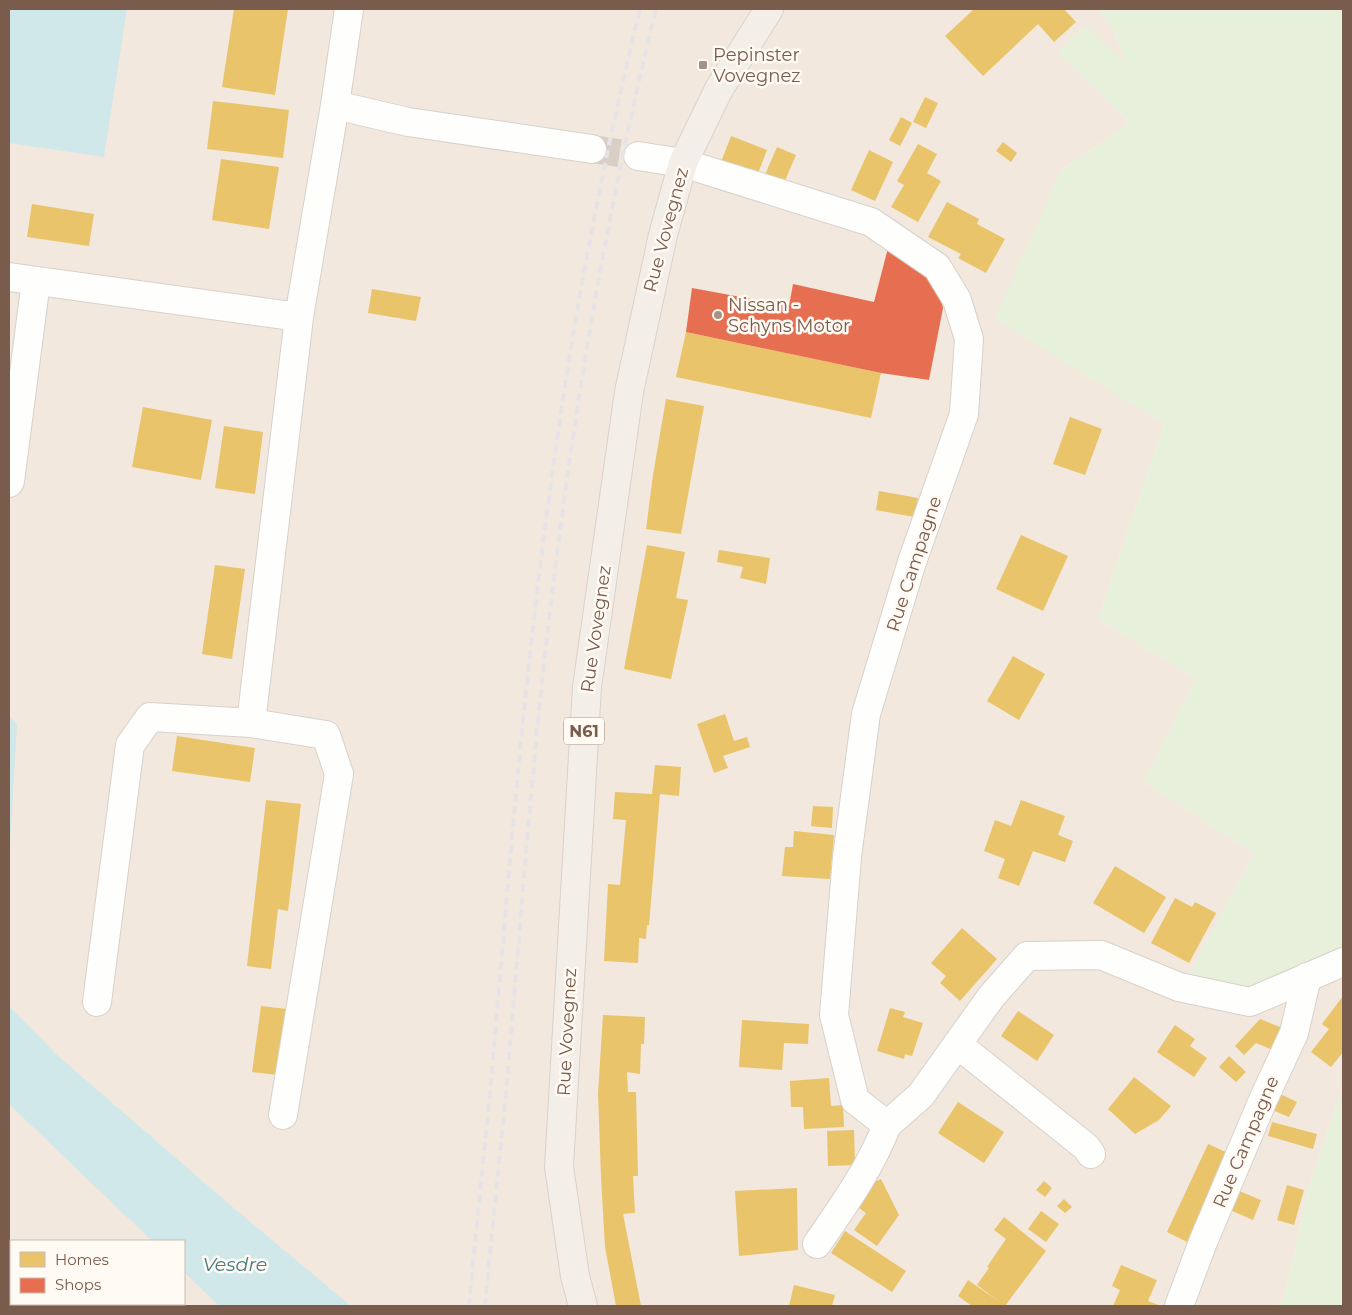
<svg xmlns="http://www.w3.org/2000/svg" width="1352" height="1315" viewBox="0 0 1352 1315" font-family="Montserrat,sans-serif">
  <rect width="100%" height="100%" fill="#f9f5f0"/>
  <path fill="#f2e8de" d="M9 9H1098L1113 30 1129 67 1058 52 1130 123 1061 170 1164 424 1098 619 1196 679 1144 782 1254 853 1186 980 1343 956V1085L1308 1189 1286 1291 1279 1306H68L65 1304H184V1241H11V1276L9 1274Z"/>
  <path fill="#e7f0db" d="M1098 9H1343V956L1263 988 1186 980 1254 853 1144 782 1196 679 1098 619 1164 424 995 319 1061 170 1130 123 1057 52 1086 25 1128 65 1113 30Z
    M1343 1085V1306H1279L1286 1291 1308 1189Z
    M9 1274 11 1276V1304H65L68 1306H9Z"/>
  <path fill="#d0e8ea" d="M9 9H127L104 157 9 143Z
    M9 715 17 725 9 864Z
    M9 1006 58 1056 236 1210 351 1306H219L184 1272V1241H152L9 1104Z"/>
  <path fill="#e9c46a" d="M234 9H288L275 95 222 87Z
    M974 9H1064L1076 22 1054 42 1038 24 983 76 945 36Z
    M925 97 938 103 926 128 913 122Z
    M213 101 289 110 283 158 207 149Z
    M901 117 912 123 900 146 889 140Z
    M731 136 767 150 757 176 721 162Z
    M1003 142 1017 153 1011 162 996 151Z
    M918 144 937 154 927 173 941 181 918 222 891 207 904 185 897 181Z
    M777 147 796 155 784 183 765 175Z
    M869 150 893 162 875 201 851 190Z
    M221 159 279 167 269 229 212 220Z
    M947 202 979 219 977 224 1005 239 986 273 958 258 961 254 928 237Z
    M32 204 94 214 89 246 27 237Z
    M372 289 421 297 416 321 368 313Z
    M686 332 881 373 871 418 676 377Z
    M666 399 704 406 681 534 646 529 653 475Z
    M143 407 212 420 201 480 132 467Z
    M1070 417 1102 429 1085 475 1053 464Z
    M224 426 263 432 255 494 215 488Z
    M879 491 918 498 914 517 876 510Z
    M1021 535 1068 556 1043 611 996 589Z
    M647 545 685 552 676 598 688 600 671 679 624 669Z
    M719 550 770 558 766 584 740 578 743 567 717 562Z
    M215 565 245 569 232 659 202 654Z
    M1013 656 1045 674 1019 720 987 701Z
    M725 714 734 741 747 737 750 747 723 756 728 768 714 773 697 724Z
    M177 736 255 748 250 782 172 771Z
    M655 765 681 767 679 796 660 794 650 914 649 925H647L646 939 639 938 638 963 604 961 608 884 620 885 626 820 613 819 615 792 652 794Z
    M266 800 301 804 288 911 278 909 271 969 247 966Z
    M1021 800 1065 816 1058 835 1073 841 1065 862 1033 851 1019 886 998 878 1005 859 984 851 995 820 1011 826Z
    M813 806 833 807 832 828 811 826Z
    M794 831 834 835 830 879 782 876 785 847H793Z
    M1115 866 1166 897 1144 933 1093 903Z
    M1175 898 1192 907 1195 902 1216 913 1189 963 1151 943Z
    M962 928 997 959 960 1001 940 983 946 976 931 963Z
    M1343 996V1052L1331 1067 1311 1052 1329 1029 1322 1024Z
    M261 1006 287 1009 278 1075 252 1072Z
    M890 1008 905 1012 903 1017 923 1023 912 1056 905 1054 904 1059 877 1051Z
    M1018 1011 1054 1035 1037 1061 1001 1036Z
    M603 1015 645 1017 644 1044H641L640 1074 627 1072 628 1092H636L638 1176H633L635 1213 623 1214 641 1306H616L605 1247 601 1177 598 1093Z
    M1260 1019 1285 1029 1275 1051 1256 1043 1244 1055 1235 1046Z
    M742 1020 809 1024 808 1044 784 1043 782 1070 739 1067Z
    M1175 1025 1195 1039 1190 1046 1207 1058 1194 1077 1157 1052Z
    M1229 1056 1246 1072 1236 1082 1219 1067Z
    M1134 1077 1171 1106 1159 1120 1135 1134 1108 1109Z
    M829 1078 831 1106 843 1105 844 1127 804 1129 803 1107H791L790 1081Z
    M1278 1093 1297 1102 1289 1117 1270 1109Z
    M958 1102 1004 1132 984 1163 938 1133Z
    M1272 1122 1317 1134 1313 1149 1268 1136Z
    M854 1130 855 1165 828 1166 827 1131Z
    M1208 1144 1230 1154 1191 1244 1167 1232Z
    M881 1179 899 1215 877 1246 854 1230 866 1213 852 1203 862 1188Z
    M1044 1181 1052 1188 1045 1197 1036 1190Z
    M1287 1185 1304 1190 1294 1225 1277 1220Z
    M797 1188 798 1250 739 1256 735 1191Z
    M1239 1191 1261 1200 1253 1220 1230 1210Z
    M1064 1199 1072 1207 1065 1213 1057 1206Z
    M1041 1211 1059 1224 1046 1242 1028 1229Z
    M1004 1217 1046 1251 1005 1306H972L958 1296 968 1280 1001 1303 977 1285 989 1268 987 1267 1006 1239 994 1230Z
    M845 1231 906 1271 892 1292 831 1253Z
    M1121 1265 1157 1280 1148 1301 1161 1306H1113L1120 1290 1112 1286Z
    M794 1285 835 1295 832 1306H789Z
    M169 1304H183L186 1306H167Z"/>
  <path fill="#e76f51" d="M888 248 938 286 943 308 929 380 881 373 686 332 692 288 789 306 793 284 874 302Z"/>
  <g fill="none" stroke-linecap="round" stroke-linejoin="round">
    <path stroke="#d9cfc7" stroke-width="28" stroke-dasharray="28 14" stroke-linecap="butt" d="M592 149 638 156"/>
    <g stroke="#d7d1cb" stroke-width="30">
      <path id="minor" d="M349 9 335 105 408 122 592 149
        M638 156 683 163 871 222 937 267 957 300 969 339 964 414 912 562 866 714 847 857 834 1015 855 1100 887 1125 921 1095 991 997 1027 956 1101 955 1179 987 1250 1002 1343 962
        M9 277 299 317 335 105
        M9 483 10 481 36 281
        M97 1002 130 745 150 717 251 723
        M957 1044 1086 1147 1091 1154
        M283 1115 339 774 326 735 251 723 299 317
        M817 1244C843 1206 870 1169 887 1125
        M1179 1306 1203 1242 1263 1100 1294 1033 1307 977"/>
    </g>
    <g stroke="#dad1cc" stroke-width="30">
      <path id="major" d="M583 1306 575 1276 559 1167 587 687 629 392 663 235 683 163 719 89 769 9"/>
    </g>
    <use href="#minor" stroke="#fefefd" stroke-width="28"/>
    <use href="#major" stroke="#f3eee8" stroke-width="28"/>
    <path stroke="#e6e3e7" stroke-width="4" stroke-dasharray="8 5" stroke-linecap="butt" d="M469 1306C476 1228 485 1149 492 1070 507 898 520 725 542 553 564 370 596 188 640 9
      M485 1306C492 1228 501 1149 508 1070 521 917 532 764 550 611 574 409 607 207 656 9"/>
  </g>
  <g fill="#a69286" stroke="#fffaf3" stroke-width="2">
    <rect x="698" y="60" width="10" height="10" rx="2.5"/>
    <circle cx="718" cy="315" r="5"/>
  </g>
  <g text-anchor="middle" stroke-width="5" stroke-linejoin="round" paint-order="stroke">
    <rect fill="#fffaf3" stroke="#a28b7f" stroke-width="1" x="564" y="717.5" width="40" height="27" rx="4"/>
    <g font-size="16" font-weight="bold" fill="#7a5c4d">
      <text x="584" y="737">N61</text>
    </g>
    <g font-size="18" fill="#7a5c4d" stroke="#fffaf3" text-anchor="start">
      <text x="713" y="61">Pepinster<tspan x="713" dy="21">Vovegnez</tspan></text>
      <text x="728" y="311">Nissan -<tspan x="728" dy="21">Schyns Motor</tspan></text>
    </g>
    <g font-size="18" fill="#7a5c4d" stroke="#fffaf3">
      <text transform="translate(666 230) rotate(-75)" y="6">Rue Vovegnez</text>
      <text transform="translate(914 564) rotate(-72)" y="6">Rue Campagne</text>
      <text transform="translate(596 629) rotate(-82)" y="6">Rue Vovegnez</text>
      <text transform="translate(567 1032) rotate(-87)" y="6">Rue Vovegnez</text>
      <text transform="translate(1246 1142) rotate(-67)" y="6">Rue Campagne</text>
    </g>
    <g font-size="19" font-style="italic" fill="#437c86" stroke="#fffaf3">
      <text x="235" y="1271">Vesdre</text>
    </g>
  </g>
  <rect width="1352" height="1315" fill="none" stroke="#7a5c4d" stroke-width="20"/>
  <rect x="10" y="1240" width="175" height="65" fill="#fffaf3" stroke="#cabbb1"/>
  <rect x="20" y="1252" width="25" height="15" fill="#e9c46a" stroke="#cabbb1"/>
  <text x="55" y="1265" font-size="15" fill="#7a5c4d">Homes</text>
  <rect x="20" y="1278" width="25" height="15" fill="#e76f51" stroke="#cabbb1"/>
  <text x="55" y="1290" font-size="15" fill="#7a5c4d">Shops</text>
</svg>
